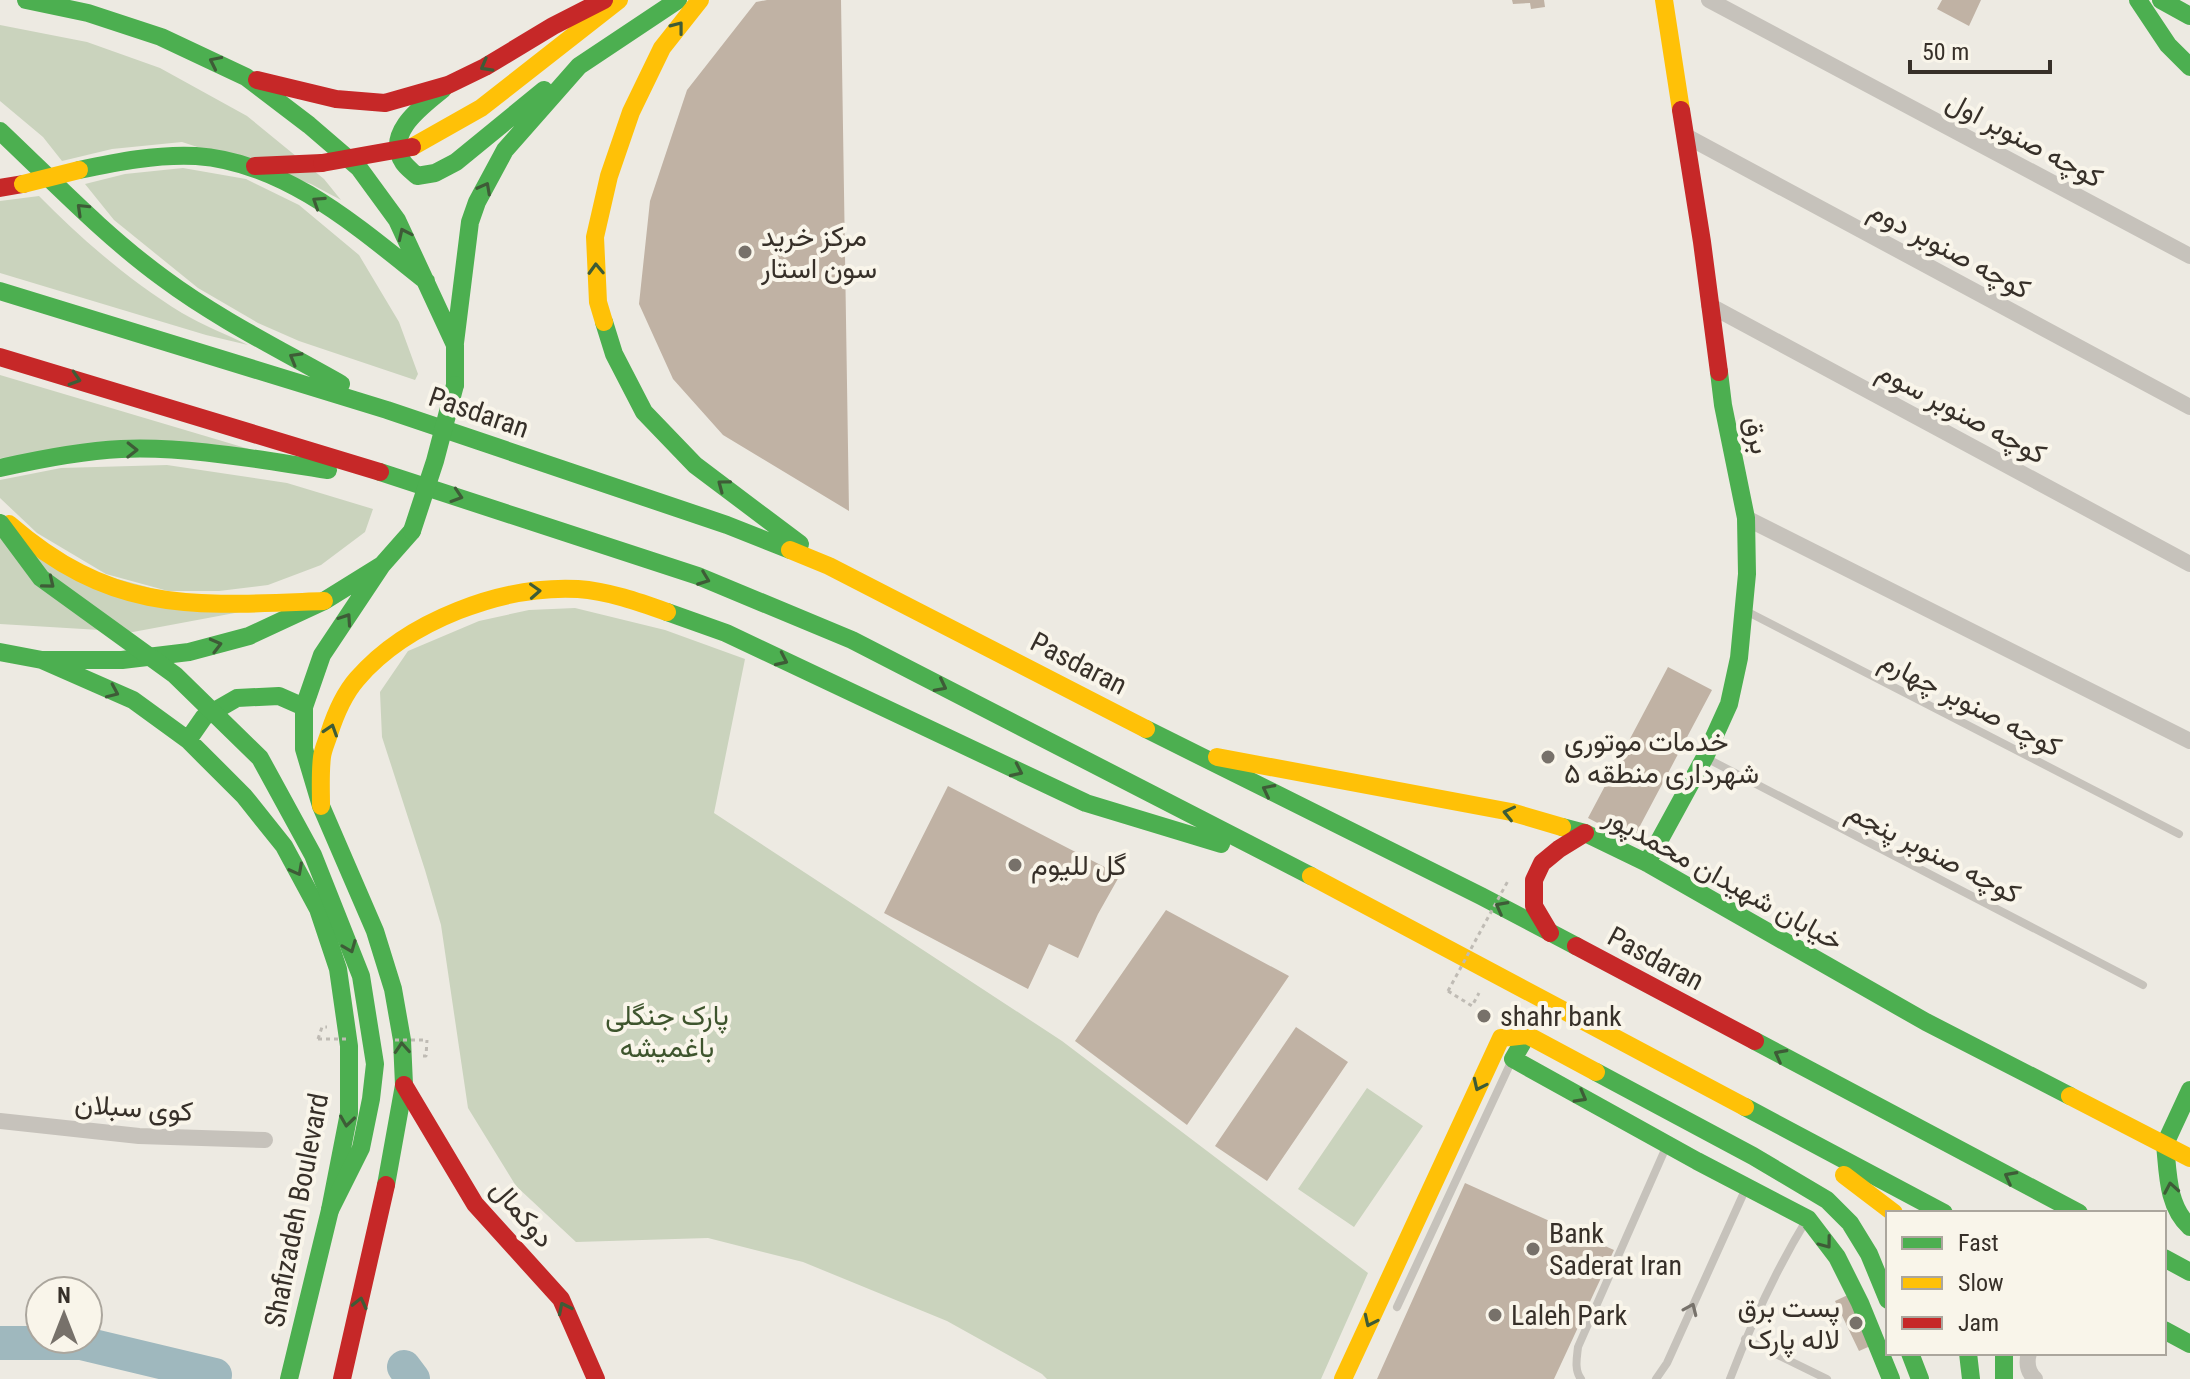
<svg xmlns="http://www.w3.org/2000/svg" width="2190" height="1379" viewBox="0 0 2190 1379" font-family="'Roboto Condensed',Vazirmatn,sans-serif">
  <rect width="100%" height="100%" fill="#edeae2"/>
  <path fill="#cad3bd" d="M0 25 87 42 160 68 247 116 324 179 341 200 311 184 182 142 112 149 62 161 43 137 0 101Z
    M183 168 246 179 299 205 359 255 399 322 418 374 415 380 299 341 258 323 198 288 114 220 85 184 125 174Z
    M39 196C81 239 130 281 182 313 202 325 226 334 248 345L206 335 0 273V201Z
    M0 375 249 449 0 458Z
    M167 465 287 483 373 509 365 532 321 565 268 585 219 591H168L106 574 37 533 0 498V480L61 468Z
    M0 530 25 554 240 612 133 632 0 624Z
    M575 608 665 630 745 659 714 813 1062 1041 1368 1273 1321 1379H1047L1042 1374 947 1321 803 1262 708 1238 576 1242 516 1186 468 1108 441 925 425 870 382 737 380 692 408 651 479 621 529 610Z
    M1367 1088 1423 1126 1354 1227 1298 1189Z"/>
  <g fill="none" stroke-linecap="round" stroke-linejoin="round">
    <path stroke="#9fb8be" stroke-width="34" d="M0 1343H81L215 1375
      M404 1367 413 1379"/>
  </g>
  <path fill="#c0b2a4" d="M767 0H841L849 511 723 435 673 379 639 304 650 201 687 90 756 2Z
    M1512 0H1544L1545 7 1531 9 1530 3 1513 4Z
    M1942 0H1981L1969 26 1937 9Z
    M1668 667 1712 690 1632 841 1588 818Z
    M948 786 1120 875 1098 914 1078 958 1049 944 1028 989 884 913Z
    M1166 910 1289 976 1187 1125 1075 1041Z
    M1296 1027 1348 1062 1267 1181 1215 1146Z
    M1465 1183 1614 1250 1554 1379H1377Z
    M1852 1293 1875 1344 1859 1351 1835 1301Z"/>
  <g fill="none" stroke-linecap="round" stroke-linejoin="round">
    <path stroke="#bfbbb4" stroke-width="3" stroke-dasharray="4 4" stroke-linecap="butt" d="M1448 991 1472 1006 1479 993
      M318 1039 322 1027H327
      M423 1056H426L427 1040"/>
    <path stroke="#c6c2bb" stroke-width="8" d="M1746 611 2179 834
      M1708 759 2143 985
      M1397 1307 1512 1060
      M1745 1339 1827 1379
      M1581 1379C1574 1370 1577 1357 1578 1347L1667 1145
      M1656 1379 1667 1363 1746 1188
      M1730 1379C1751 1324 1776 1270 1807 1219"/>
    <path stroke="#c6c2bb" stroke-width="16" d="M1709 0 2190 256
      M1686 136 2190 407
      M1709 305 2190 564
      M1746 518 2190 741
      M0 1121 139 1136 265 1140
      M2029 1353C2026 1363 2028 1372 2035 1379"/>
    <path stroke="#4caf50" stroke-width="18" d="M26 0 88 13 161 37 246 77 309 125 359 168 397 220 455 345V385
      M2138 0 2168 45 2190 67
      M2161 0 2190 16
      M443 89C424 105 384 132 403 162 406 167 413 172 417 176L435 173 456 162 544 90
      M0 131C53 181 104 235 163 278 218 319 281 350 341 384
      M79 170C117 162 157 154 196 156 285 162 359 228 426 281
      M0 291 387 410 727 525 790 550
      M604 322 614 354 644 412 695 465 800 544
      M455 343 470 222 477 202 505 150 579 66 678 0
      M0 468C40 459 80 451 121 449 190 446 260 460 328 470
      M380 472 698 576 852 640 1311 876
      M382 565 322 655 304 707V749L321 806 375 931 393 989 402 1040 404 1085 386 1185
      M667 612 726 633 1086 803 1221 844
      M0 652 42 660H122L189 652 249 636 324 601 382 565 412 531
      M42 660 133 700 188 740 244 796 284 846 318 909 338 969 349 1046V1113L330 1210 289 1379
      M1146 729 1481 896 1576 946
      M188 740 204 717 237 698 279 696 304 707
      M1562 827 1585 833 1647 863 1926 1022 2070 1096
      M1647 863 1705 757 1729 704 1739 658 1747 574 1746 518 1723 405 1719 372
      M1527 1035 1513 1059 1697 1161 1808 1219 1837 1257 1860 1303 1891 1379
      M1755 1041 2079 1213
      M1596 1072 1753 1156 1827 1200 1850 1223 1869 1254 1888 1300
      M1745 1107 1944 1213
      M2165 1144 2190 1090
      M2165 1144C2168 1173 2167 1206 2190 1227
      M2164 1258 2190 1272
      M2164 1330 2190 1344
      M1910 1353 1920 1379
      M1968 1353 1971 1379
      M2004 1353V1379"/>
    <path stroke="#ffc107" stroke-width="18" d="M1664 0 1681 110
      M412 147 481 108 619 0
      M604 322 598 302 595 237 609 176 631 112 662 48 700 0
      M9 524C114 615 194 606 324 601
      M790 550 829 566 1146 729
      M1217 757 1511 812 1562 827
      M321 806C321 790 320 773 322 757 323 749 327 741 329 734 335 715 344 694 357 679 407 621 502 585 578 589 608 591 639 602 667 612
      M1311 876 1745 1107
      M2070 1096 2190 1158
      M1844 1175 1894 1213
      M1343 1379 1501 1038 1527 1035 1596 1072"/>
    <path stroke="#c62828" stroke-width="18" d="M257 80 336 99 385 103 448 85 485 67 553 26 604 0
      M1681 110 1702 242 1719 372
      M255 166 322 163
      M0 188 23 184
      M0 357 380 472
      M1550 933 1534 906V880L1542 863 1559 849 1585 833
      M1576 946 1755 1041
      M404 1085 475 1204 561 1299 596 1379
      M342 1379 386 1185"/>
    <path stroke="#bfbbb4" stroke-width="3" stroke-dasharray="4 4" stroke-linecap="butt" d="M1448 991 1509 879
      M318 1039H347
      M395 1040H427"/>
    <path stroke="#4caf50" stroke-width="18" d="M0 523 41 578 175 675 260 758 313 855 361 976 375 1064 371 1099 361 1148 330 1210
      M412 531 435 461 455 385"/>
    <path stroke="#ffc107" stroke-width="18" d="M23 184 79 170"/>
    <path stroke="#c62828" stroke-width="18" d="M322 163 412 147"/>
  </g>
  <defs><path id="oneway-chevron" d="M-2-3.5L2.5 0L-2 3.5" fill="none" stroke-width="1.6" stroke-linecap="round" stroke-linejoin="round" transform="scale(2)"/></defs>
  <g stroke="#3e5c37">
    <use href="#oneway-chevron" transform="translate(678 27) rotate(-52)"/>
    <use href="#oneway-chevron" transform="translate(215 62) rotate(-154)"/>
    <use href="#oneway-chevron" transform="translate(486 66) rotate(151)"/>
    <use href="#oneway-chevron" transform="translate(485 188) rotate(-62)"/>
    <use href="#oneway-chevron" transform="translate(318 202) rotate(-147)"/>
    <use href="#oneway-chevron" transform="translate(82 209) rotate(-136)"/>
    <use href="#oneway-chevron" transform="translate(404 234) rotate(-115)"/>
    <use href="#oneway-chevron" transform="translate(596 269) rotate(-92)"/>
    <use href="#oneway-chevron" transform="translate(295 358) rotate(-150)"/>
    <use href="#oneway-chevron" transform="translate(75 379) rotate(17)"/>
    <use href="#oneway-chevron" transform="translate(132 450) rotate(1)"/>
    <use href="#oneway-chevron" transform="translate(723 485) rotate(-143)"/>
    <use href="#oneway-chevron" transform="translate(457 496) rotate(18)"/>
    <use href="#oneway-chevron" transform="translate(704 579) rotate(21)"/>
    <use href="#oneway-chevron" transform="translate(49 583) rotate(39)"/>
    <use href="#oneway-chevron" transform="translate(535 591) rotate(-3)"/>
    <use href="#oneway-chevron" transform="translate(346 619) rotate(-56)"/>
    <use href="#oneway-chevron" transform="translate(216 645) rotate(-15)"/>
    <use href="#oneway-chevron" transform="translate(782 660) rotate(25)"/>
    <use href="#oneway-chevron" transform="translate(941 686) rotate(27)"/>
    <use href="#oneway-chevron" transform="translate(113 692) rotate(24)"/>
    <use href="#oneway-chevron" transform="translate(331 730) rotate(-72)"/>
    <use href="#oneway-chevron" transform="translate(1017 771) rotate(25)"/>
    <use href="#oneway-chevron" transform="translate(1268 790) rotate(-153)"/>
    <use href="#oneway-chevron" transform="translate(1509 813) rotate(-167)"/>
    <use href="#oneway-chevron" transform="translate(297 870) rotate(62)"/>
    <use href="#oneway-chevron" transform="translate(1501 907) rotate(-152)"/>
    <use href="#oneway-chevron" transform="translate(350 947) rotate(68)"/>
    <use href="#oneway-chevron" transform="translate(402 1048) rotate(-94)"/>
    <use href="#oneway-chevron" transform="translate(1780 1055) rotate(-152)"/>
    <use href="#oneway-chevron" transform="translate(1479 1085) rotate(115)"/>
    <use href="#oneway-chevron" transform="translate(1581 1097) rotate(29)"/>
    <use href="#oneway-chevron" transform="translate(347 1121) rotate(98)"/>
    <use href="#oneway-chevron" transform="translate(2010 1177) rotate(-152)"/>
    <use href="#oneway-chevron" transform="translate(2171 1188) rotate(-100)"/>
    <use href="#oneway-chevron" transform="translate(1826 1243) rotate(53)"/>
    <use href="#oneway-chevron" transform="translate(360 1303) rotate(-77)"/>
    <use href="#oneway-chevron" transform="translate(564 1308) rotate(-116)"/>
    <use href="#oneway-chevron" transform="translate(1370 1321) rotate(115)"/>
  </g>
  <use stroke="#77726b" href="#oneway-chevron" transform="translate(1691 1309) rotate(-66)"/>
  <g fill="#77716a" stroke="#f9f5ea" stroke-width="3">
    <circle cx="745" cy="252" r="8"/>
    <circle cx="1548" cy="757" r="8"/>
    <circle cx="1015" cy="865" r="8"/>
    <circle cx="1484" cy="1016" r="8"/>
    <circle cx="1533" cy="1249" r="8"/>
    <circle cx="1495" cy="1315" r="8"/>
    <circle cx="1856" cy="1323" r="8"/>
  </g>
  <g text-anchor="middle" stroke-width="8" stroke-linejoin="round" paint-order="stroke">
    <g font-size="28" fill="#373029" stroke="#f9f5ea">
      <text transform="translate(2025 139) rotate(28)" y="10">کوچه صنوبر اول</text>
      <text transform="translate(1950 249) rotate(28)" y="10">کوچه صنوبر دوم</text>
      <text transform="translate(479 412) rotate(19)" y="10">Pasdaran</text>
      <text transform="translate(1962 412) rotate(28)" y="10">کوچه صنوبر سوم</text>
      <text transform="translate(1758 435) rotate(79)" y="10">برق</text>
      <text transform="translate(1079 663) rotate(27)" y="10">Pasdaran</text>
      <text transform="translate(1971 703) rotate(27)" y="10">کوچه صنوبر چهارم</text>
      <text transform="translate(1934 852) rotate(27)" y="10">کوچه صنوبر پنجم</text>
      <text transform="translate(1724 878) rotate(29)" y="10">خیابان شهیدان محمدپور</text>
      <text transform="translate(1656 958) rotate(28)" y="10">Pasdaran</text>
      <text transform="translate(134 1107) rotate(4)" y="10">کوی سبلان</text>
      <text transform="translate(296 1210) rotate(-79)" y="10">Shafizadeh Boulevard</text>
      <text transform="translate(523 1213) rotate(49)" y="10">دوکمال</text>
    </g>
    <g font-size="28" fill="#373029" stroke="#f9f5ea" text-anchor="start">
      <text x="761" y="246">مرکز خرید<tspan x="761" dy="32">سون استار</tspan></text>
      <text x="1564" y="751">خدمات موتوری<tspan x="1564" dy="32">شهرداری منطقه ۵</tspan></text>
      <text x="1031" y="875">گل للیوم</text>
      <text x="1500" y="1026">shahr bank</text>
      <text x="1549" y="1243">Bank<tspan x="1549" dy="32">Saderat Iran</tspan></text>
      <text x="1840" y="1317" text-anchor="end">پست برق<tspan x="1840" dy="32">لاله پارک</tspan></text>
      <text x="1511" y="1325">Laleh Park</text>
    </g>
    <g font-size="28" fill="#3e552d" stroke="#f9f5ea">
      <text x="667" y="1025">پارک جنگلی<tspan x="667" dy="32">باغمیشه</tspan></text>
    </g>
  </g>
  <rect x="1886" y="1211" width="280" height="144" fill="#f9f5ea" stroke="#aba69d" stroke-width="2"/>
  <rect x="1902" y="1237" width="40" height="12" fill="#4caf50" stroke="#aba69d" stroke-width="2"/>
  <text x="1958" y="1251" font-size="24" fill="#373029">Fast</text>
  <rect x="1902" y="1277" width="40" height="12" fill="#ffc107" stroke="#aba69d" stroke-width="2"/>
  <text x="1958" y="1291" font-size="24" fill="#373029">Slow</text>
  <rect x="1902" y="1317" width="40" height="12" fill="#c62828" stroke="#aba69d" stroke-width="2"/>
  <text x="1958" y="1331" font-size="24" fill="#373029">Jam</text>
  <g transform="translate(64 1315)"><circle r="38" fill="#f9f5ea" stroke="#aba69d" stroke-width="2"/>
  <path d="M0-6L14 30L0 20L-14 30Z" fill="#77716a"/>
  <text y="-12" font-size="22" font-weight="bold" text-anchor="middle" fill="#373029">N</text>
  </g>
  <path d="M1910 60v12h140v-12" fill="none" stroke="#373029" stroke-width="4"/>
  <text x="1922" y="60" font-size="24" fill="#373029" stroke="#f9f5ea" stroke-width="6" paint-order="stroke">50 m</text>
</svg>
